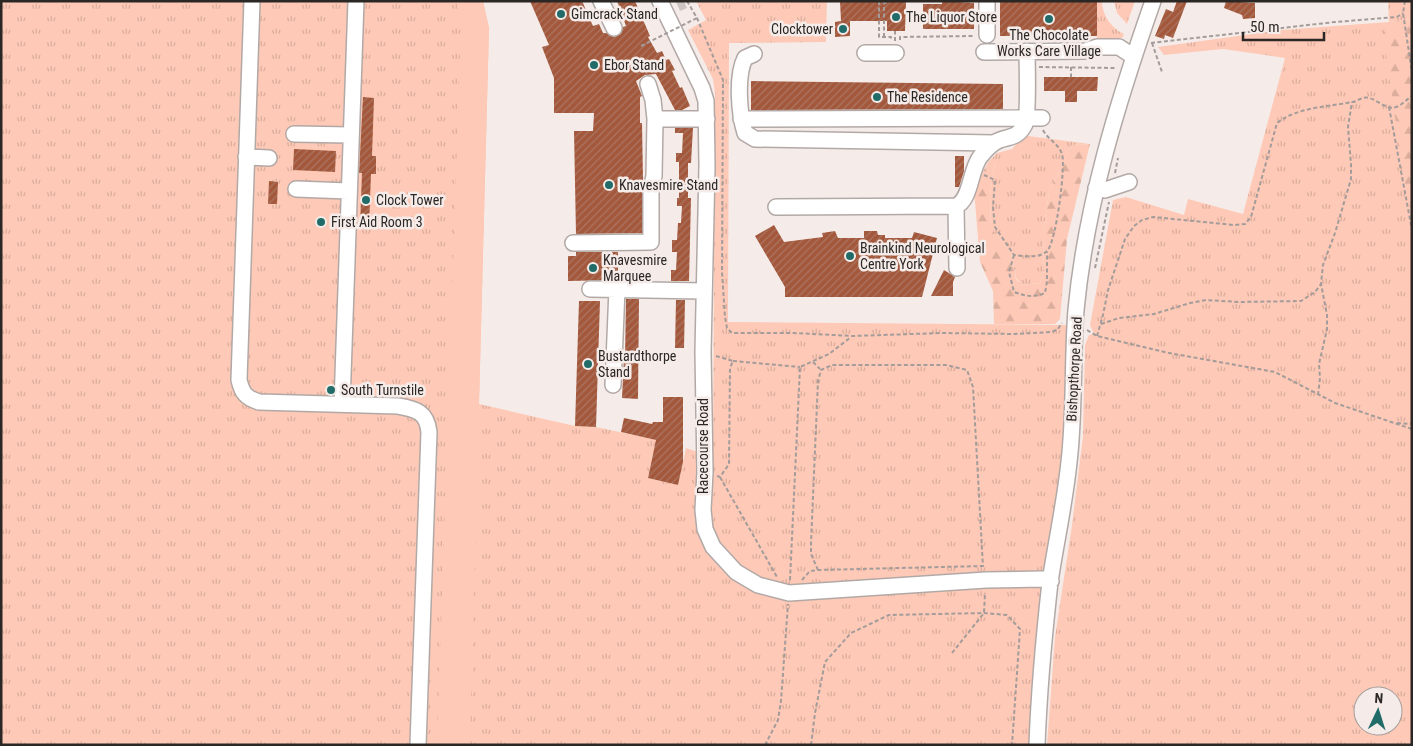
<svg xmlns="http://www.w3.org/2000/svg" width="1413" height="746" viewBox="0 0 1413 746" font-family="'Roboto Condensed',sans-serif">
  <defs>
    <pattern id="grass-tufts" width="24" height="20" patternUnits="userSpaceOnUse" patternTransform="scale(1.25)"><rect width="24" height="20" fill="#fec9b6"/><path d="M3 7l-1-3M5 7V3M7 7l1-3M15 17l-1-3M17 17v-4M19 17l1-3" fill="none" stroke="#daad9c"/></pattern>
    <pattern id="forest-firs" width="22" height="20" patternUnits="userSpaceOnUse" patternTransform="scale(1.25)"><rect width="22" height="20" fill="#fec9b6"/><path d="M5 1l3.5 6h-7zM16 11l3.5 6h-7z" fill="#daad9c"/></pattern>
    <pattern id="building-hatch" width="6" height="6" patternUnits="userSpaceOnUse" patternTransform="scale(1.25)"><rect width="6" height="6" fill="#a3573b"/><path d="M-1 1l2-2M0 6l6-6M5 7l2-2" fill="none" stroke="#ab7662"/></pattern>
  </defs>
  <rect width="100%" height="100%" fill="#f5ece9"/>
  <path fill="url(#grass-tufts)" fill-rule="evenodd" d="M1 1H483L489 28 479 404 575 426 596 427 666 442 653 453 648 478 678 485 686 448 698 452 713 451 715 93 713 79 688 30 706 20 696 1H827L826 42 729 43 728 322 1067 325 1064 445 1046 571 1030 745H1Z
    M1097 1H1102C1102 15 1111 28 1124 34L1122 38H1097Z
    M1114 1H1135L1127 24 1117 13Z
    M1388 1H1412V19L1390 22 1412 126V745H1047L1055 637 1072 525 1083 436 1085 345 1089 335 1094 334 1090 325 1113 200 1126 197 1184 215 1188 199 1243 214 1285 58 1223 49 1164 55 1158 47 1281 30 1389 22ZM1363 696H1393V726H1363Z
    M1028 136 1090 144 1072 145 1049 192 1043 234 1044 271 1040 283 1022 285 1016 278 1011 253 991 228 990 194 995 163 988 162 997 153 1012 149 1019 141Z"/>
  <path fill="url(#forest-firs)" d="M1412 19V213L1404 180 1383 33 1390 22Z
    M1090 144 1067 239 1060 319 1055 324H994L993 291 980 262 974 190 988 162H995L990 194 991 228 1011 253 1016 279 1022 285 1040 283 1044 271 1043 234 1049 192 1072 145Z"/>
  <path fill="#fec9b6" d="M457 1H483L489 28 470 745H437L461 24Z"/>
  <path fill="url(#building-hatch)" d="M530 1H582L593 26 599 24 603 33H606L614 37 621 34 623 27 626 26 617 1H635L650 36 648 37 657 53 662 51 666 60 669 59 675 70 672 71 680 88 682 87 690 106 682 110H675L656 74 645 75 636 81 642 96 640 97V123H642L643 180 642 189V233L576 234 574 131H593L594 113H554V78L542 47 549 45Z
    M840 1H906L905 31H887V21H850V36L835 37V22L841 21Z
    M942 1 974 3V29H923V4H942Z
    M1000 1H1097V36H1000Z
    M1177 1H1187L1173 38 1165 35 1164 39 1155 36 1166 9 1173 12Z
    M1226 1 1255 3V18L1243 19 1242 15 1224 8Z
    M1044 77H1098L1097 91H1077V102H1065V91H1044Z
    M751 81 1003 84V109L751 110Z
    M363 97 374 98 372 156H376V174H371L369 226H360L362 173H359Z
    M675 128H693L691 163H688V198H691L689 281H671V270H676L677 252H672V240H677L678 223H681L682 206H677V198H679V162H676V153H682L683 133H675Z
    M294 149 336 151 335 172 293 170Z
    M955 156H964V171L959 187H955Z
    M269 181 278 182 277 204H268Z
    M774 225 784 242 823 237 822 233 835 231 838 238H864V231H877L878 235H885V238H912L914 232 937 238 922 297H785V287L755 236Z
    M576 252H618V280L568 281V256H576Z
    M944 270 955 277 953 282V296H931Z
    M626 299H639L638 399 622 398 624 358H625Z
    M676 300H685L684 348H675Z
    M579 301H600L596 427 575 426Z
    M663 397H683V462L678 485 648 478 656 440 621 432 624 418 652 424 653 422H663Z"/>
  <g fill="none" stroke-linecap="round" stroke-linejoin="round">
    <path stroke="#ccc5c2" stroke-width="15" stroke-dasharray="15 8" stroke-linecap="butt" d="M677 4 684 1"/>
    <g stroke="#b2a9a6" stroke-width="18">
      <path id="minor" d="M252 1 239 380C242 393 246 398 259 402L398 406C416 409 427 412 429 432L418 745
        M601 1 614 28
        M660 1 702 88 706 101 707 166 703 352 705 472 703 510 705 529 713 547 736 572 758 585 789 593 986 580 1043 579 1051 581
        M987 1V35
        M984 52 1085 51 1097 47H1119L1134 57
        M865 53H896
        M754 54 745 58C736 76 739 114 745 133L755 139 994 143
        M655 119H707
        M741 119 1042 118
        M294 134 350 135
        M246 157 269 158
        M1096 188 1105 190 1129 182
        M296 189 348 191
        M956 206 957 268
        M776 207 956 206C971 200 970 170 980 157 984 152 989 146 994 143 1006 135 1017 141 1025 124 1029 115 1027 65 1027 51
        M573 243 651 242V189L654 176 655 119 653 100 648 84
        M590 289 704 291
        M613 385 617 289
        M342 404 356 1
        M1037 745C1039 690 1044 636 1050 582 1056 542 1065 502 1069 462 1075 412 1072 360 1076 310 1086 204 1118 101 1153 1"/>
    </g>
    <path stroke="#a39c9a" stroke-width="2" stroke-dasharray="4 2.5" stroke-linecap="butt" d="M687 1 697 18 723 80 722 272 725 317 727 328 732 333H794L853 336 941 333 1014 334 1052 332 1058 329 1062 323
      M879 1V37H891V41
      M1405 1 1403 13 1412 72
      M884 37V3H887
      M900 40V37L975 36
      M895 41V31
      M1151 43 1335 22 1397 17 1403 13
      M1152 43 1162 72
      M1039 67 1117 68
      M1071 67V77
      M1389 107 1412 230
      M1115 173 1118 158
      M984 175 995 180 993 207 995 227 1014 255C1024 256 1039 259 1047 251 1056 243 1066 166 1062 154 1058 143 1048 140 1043 130
      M1014 255 1009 272 1014 292C1026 296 1033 298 1045 293L1047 281V252
      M1095 268 1109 202
      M1101 324 1119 318 1154 314 1190 303 1206 300 1238 302 1301 301 1315 292 1321 284
      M1087 330 1097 336 1169 353 1275 372 1335 403 1412 429
      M1097 336 1103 315 1108 290 1125 239 1134 226 1142 220 1153 217 1234 225 1245 224 1251 217 1277 123C1297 107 1328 107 1352 102 1356 102 1359 99 1363 98 1374 95 1385 111 1396 107 1401 106 1407 99 1412 96
      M716 356 733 361 730 368 729 464 720 477 717 476
      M733 361 800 367
      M813 362 820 369
      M1318 395 1320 378 1319 364 1327 329V315L1321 284 1323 265 1335 233 1351 179V164L1348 127 1352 102
      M1397 423 1412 424
      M720 477 777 577
      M818 570 811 554V543L818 381 821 370 832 365H946L967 370 973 387 983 567
      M790 580 800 367 829 354 851 337
      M802 580 810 571 818 570 983 566
      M952 653 984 613 985 594
      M765 745 778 720 781 701 788 604
      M811 745 815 713 825 662 851 633 889 615 984 613 1007 615 1020 629 1012 745"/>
    <use href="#minor" stroke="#fff" stroke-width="15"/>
    <path stroke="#a39c9a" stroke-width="2" stroke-dasharray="4 2.5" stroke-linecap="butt" d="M641 46 697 18"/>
  </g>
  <g fill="#216c69" stroke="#f5ece9" stroke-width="2">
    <circle cx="561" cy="14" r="5"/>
    <circle cx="896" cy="17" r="5"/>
    <circle cx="1049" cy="19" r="5"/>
    <circle cx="843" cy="29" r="5"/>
    <circle cx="594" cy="65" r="5"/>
    <circle cx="877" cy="97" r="5"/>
    <circle cx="609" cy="185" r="5"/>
    <circle cx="366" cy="200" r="5"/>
    <circle cx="321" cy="222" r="5"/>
    <circle cx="850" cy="256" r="5"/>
    <circle cx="593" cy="268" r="5"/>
    <circle cx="588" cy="364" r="5"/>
    <circle cx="331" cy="390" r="5"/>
  </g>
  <g text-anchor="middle" stroke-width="5" stroke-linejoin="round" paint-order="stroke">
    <g font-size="14" fill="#2a2725" stroke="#f5ece9" text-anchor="start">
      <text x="571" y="19">Gimcrack Stand</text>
      <text x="906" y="22">The Liquor Store</text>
      <text x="833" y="34" text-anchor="end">Clocktower</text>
      <text x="1049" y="40" text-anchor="middle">The Chocolate<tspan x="1049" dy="16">Works Care Village</tspan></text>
      <text x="604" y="70">Ebor Stand</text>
      <text x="887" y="102">The Residence</text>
      <text x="619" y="190">Knavesmire Stand</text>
      <text x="376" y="205">Clock Tower</text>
      <text x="331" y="227">First Aid Room 3</text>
      <text x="860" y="253">Brainkind Neurological<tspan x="860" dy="16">Centre York</tspan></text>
      <text x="603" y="265">Knavesmire<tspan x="603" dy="16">Marquee</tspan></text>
      <text x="598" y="361">Bustardthorpe<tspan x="598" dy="16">Stand</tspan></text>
      <text x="341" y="395">South Turnstile</text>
    </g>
    <g font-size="14" fill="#2a2725" stroke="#f5ece9">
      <text transform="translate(1074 369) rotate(-87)" y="5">Bishopthorpe Road</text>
      <text transform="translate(703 446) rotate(-90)" y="5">Racecourse Road</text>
    </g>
  </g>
  <rect width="1413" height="746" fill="none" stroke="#2a2725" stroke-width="5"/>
  <g transform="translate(1378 711) rotate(4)"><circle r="24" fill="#f5ece9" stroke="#a49d9b"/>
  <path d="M0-4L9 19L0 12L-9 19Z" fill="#216c69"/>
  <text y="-8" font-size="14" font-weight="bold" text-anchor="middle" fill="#2a2725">N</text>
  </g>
  <path d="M1243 32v8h81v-8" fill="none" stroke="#2a2725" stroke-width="2.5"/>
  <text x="1250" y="32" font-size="15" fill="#2a2725" stroke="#f5ece9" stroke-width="4" paint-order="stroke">50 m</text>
</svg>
